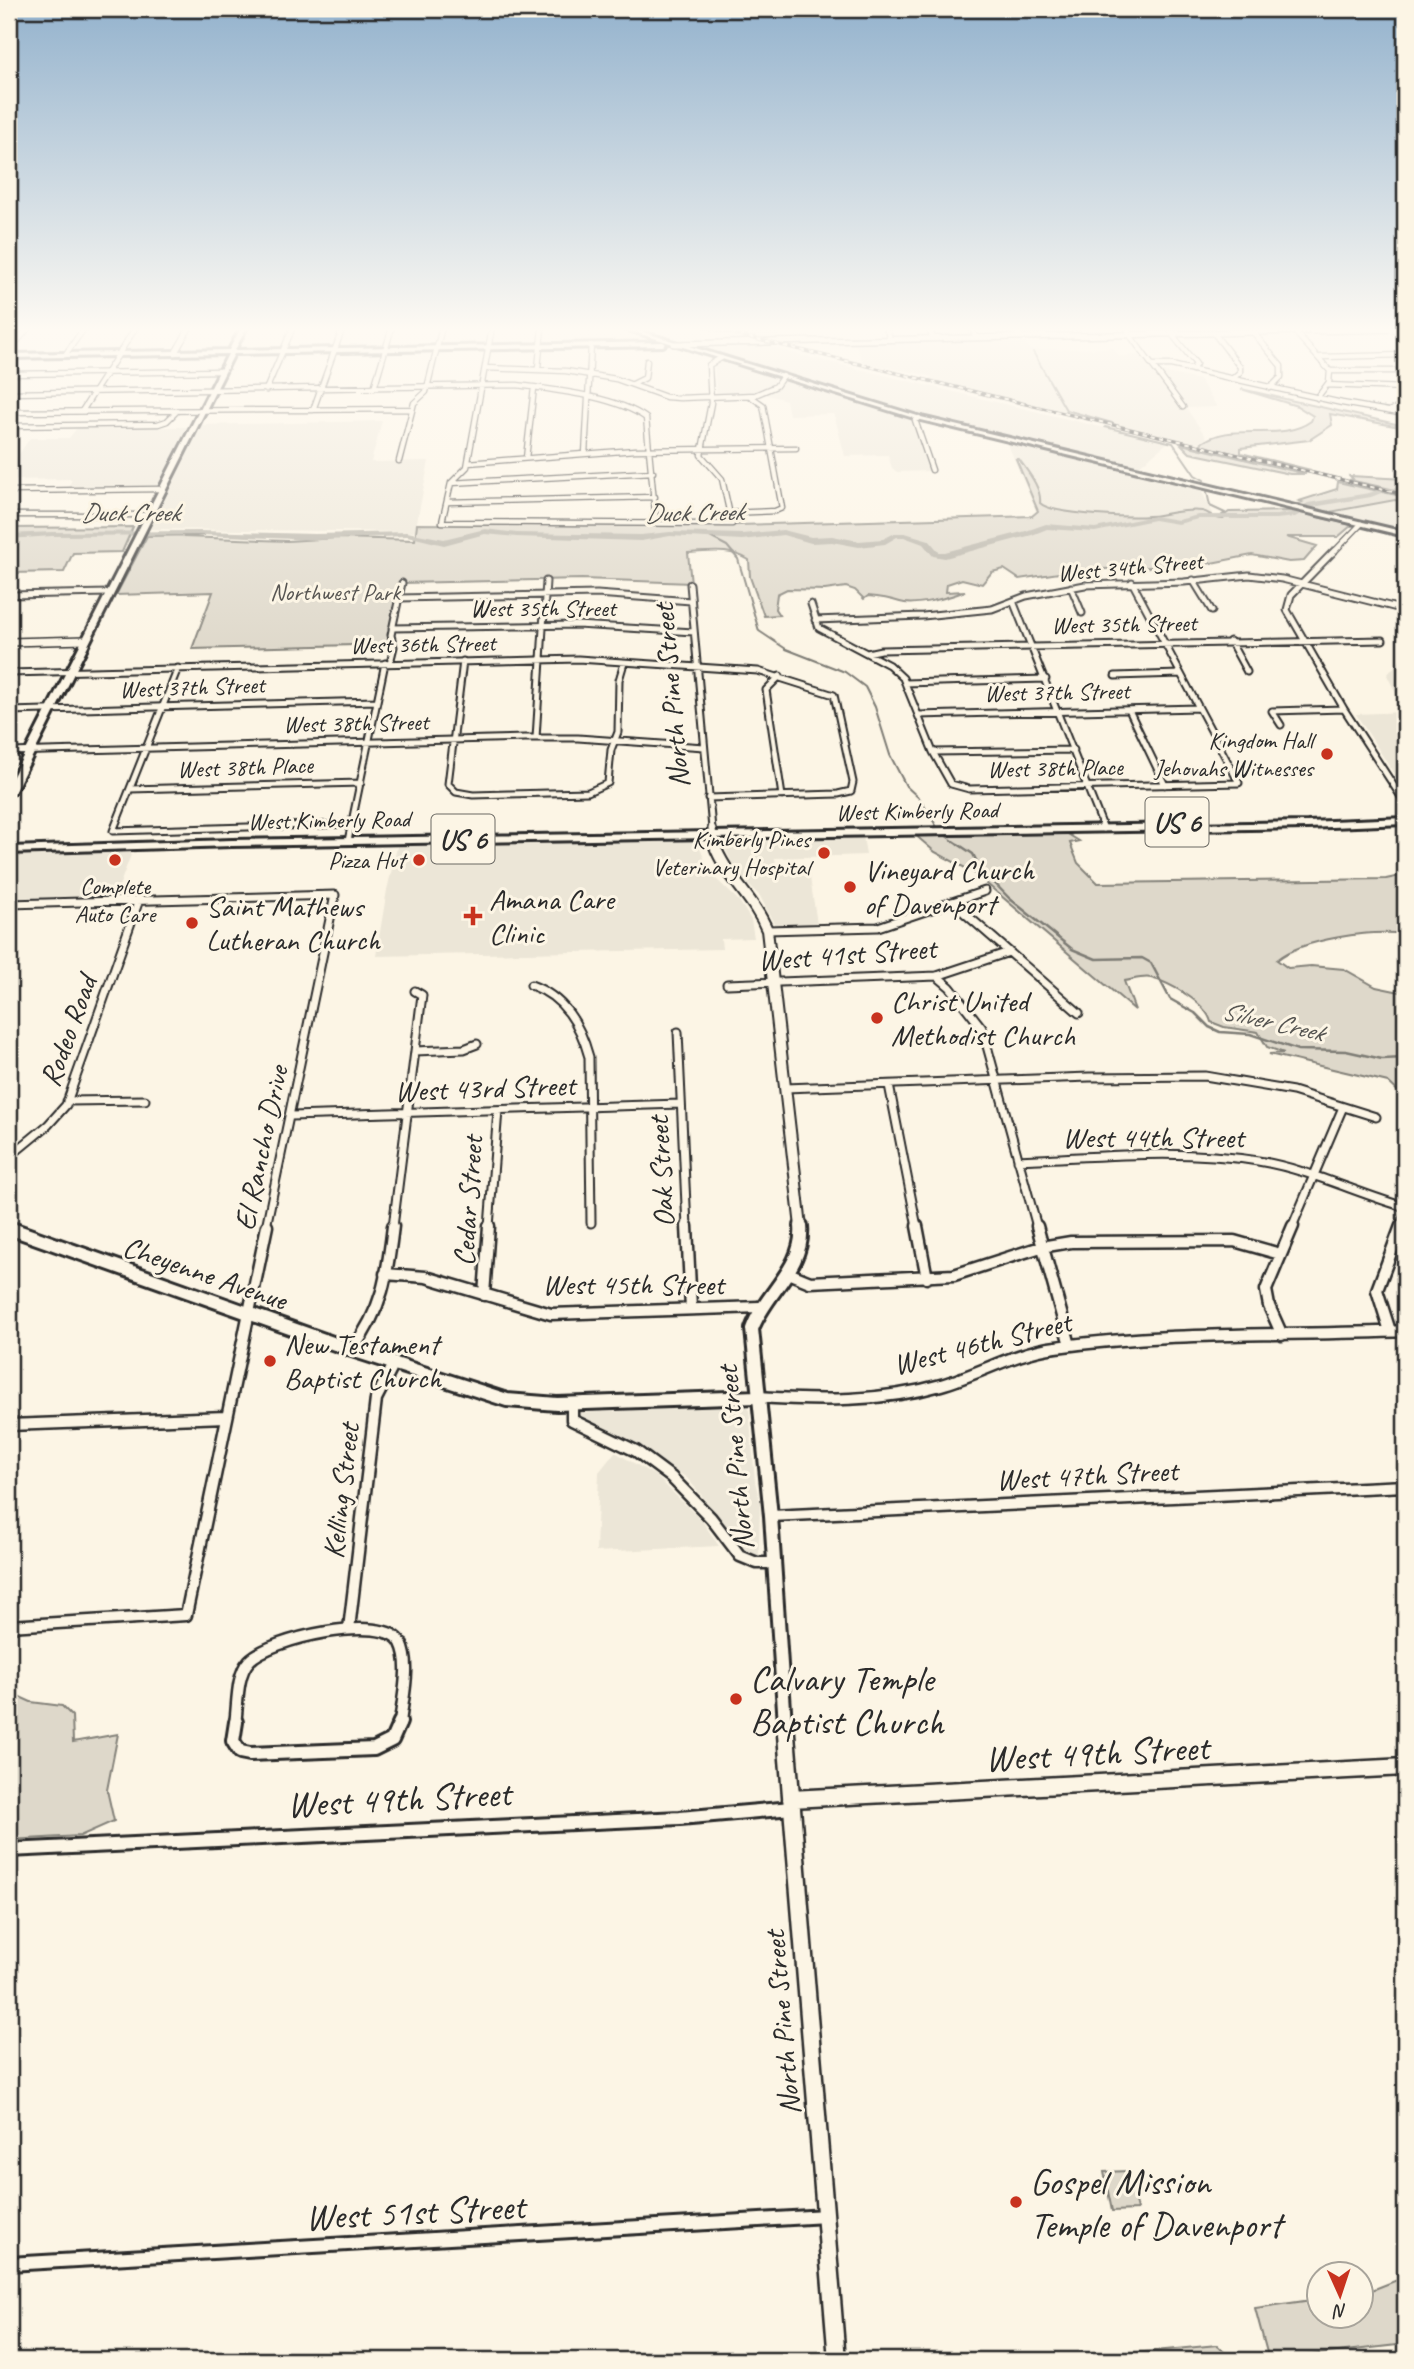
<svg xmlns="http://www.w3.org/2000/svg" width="1414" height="2369" viewBox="0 0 1414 2369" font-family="Caveat,sans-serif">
  <rect width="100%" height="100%" fill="#fcf5e5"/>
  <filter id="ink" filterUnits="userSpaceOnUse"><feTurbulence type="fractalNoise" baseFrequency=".0143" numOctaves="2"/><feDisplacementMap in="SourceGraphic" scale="14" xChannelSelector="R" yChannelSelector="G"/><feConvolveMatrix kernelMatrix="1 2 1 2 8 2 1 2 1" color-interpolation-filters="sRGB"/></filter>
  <g filter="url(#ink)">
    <path fill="#ece6d7" d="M710 327H776L778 339H761Z
      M1023 338 1030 350 1113 348 1119 356 1140 355 1152 370 1200 380 1217 407 1186 408 1207 438 1197 443 928 380 932 377 922 374 863 363 855 342Z
      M759 343 796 354 1167 443 1138 467 920 416 689 345Z
      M720 360 774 376V383L750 394 717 396 714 365Z
      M783 379 912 418 931 471 897 472 892 468 888 455 845 456 834 414 789 415 786 400 764 394 781 385Z
      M382 421 371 462 429 461 415 532 148 529 199 425Z
      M187 427 157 487 68 488 72 479 9 480V469L30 438H69L77 428Z
      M1007 442 1200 488 1213 514 1039 518Z
      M1402 498 1405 499V531L1330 512Z
      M1405 655V791L1356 714 1405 712 1387 675Z
      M772 836H863L866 855 775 858 777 871H809L817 924 775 926 760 896 738 875 723 844 728 839Z
      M697 841 710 873 739 901 751 920 754 938 721 939 722 949 376 956 387 890 398 843Z
      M132 852 115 897 9 900V853Z
      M745 1405 749 1408 755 1482 760 1502 759 1555 746 1554 722 1520 687 1478 647 1452 585 1421 580 1413Z
      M615 1452 656 1476 702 1521 719 1546 596 1552 599 1472Z"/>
    <path fill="#ded8ca" stroke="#84827a" stroke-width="2" d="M1241 389 1405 426V428L1330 414 1332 425 1309 440 1241 448V453L1311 470 1307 471 1199 445C1230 419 1280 444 1311 421L1313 416 1297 406Z
      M1181 444 1306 474H1290L1190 453Z
      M1016 459H1019C1027 471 1042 488 1040 503 1052 515 1140 519 1159 515 1171 513 1187 509 1202 511 1210 512 1212 519 1223 519L1222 517 1229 512 1292 511 1352 525 1338 537H1286L1317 546 1304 561 1289 562 1252 555 1201 565 1079 570 1019 579 1004 569 992 572 982 584 962 579 947 584 946 592 965 591C951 597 915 607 900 602 888 598 880 597 868 596L864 599 855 590 846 587 825 590 787 589 777 594 775 609 779 615 764 616 750 577 749 560C730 548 710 552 688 553L691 583 582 579 402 583 391 635 394 644 192 649 213 592 116 595 147 536 204 535 183 537 287 541 337 538 415 540 417 524 708 526 1032 516 1038 511Z
      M1350 476 1405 479V492L1349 480 1353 479Z
      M1338 482 1405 497V502L1395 500 1330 512 1295 505 1302 502 1299 501 1337 489Z
      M133 527 122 552 73 553 64 572 9 573V528Z
      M1066 833 1079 841 1070 843 1078 863 1098 883 1386 879 1405 875V934C1371 930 1304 938 1277 960L1288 968 1311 966 1344 969 1376 987 1405 993V1098L1388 1082 1269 1054 1284 1053 1267 1047 1258 1032 1224 1027 1211 1022C1206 1003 1171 983 1151 978 1144 976 1132 980 1124 981L1135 1010 973 872 935 852 914 834 949 836Z
      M9 1692 31 1702 62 1706 72 1716 73 1742 118 1734 107 1790 114 1821 80 1836 9 1840Z
      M1128 2171 1137 2210 1112 2211 1104 2172Z
      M1405 2273V2344L1269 2360 1255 2308 1319 2299 1320 2316H1362V2294L1400 2279Z
      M1217 2345 1230 2358 1229 2360H1061Z"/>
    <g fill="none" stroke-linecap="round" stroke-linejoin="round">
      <path stroke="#7d7b74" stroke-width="2" d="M1033 352 1066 410 1112 423
        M1105 427 1173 443 1195 475 1204 480
        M1207 492 1210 506 1225 513 1218 518
        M706 535 727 546 738 559 759 631 786 649 845 672 865 687 875 707 890 755 906 786 920 799 940 832 961 846"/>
      <path stroke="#7d7b74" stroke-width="2.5" d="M958 844 973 854 980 868 1009 898 1072 949 1096 959 1142 958 1151 963 1170 999 1195 1013 1209 1027 1220 1032 1250 1034 1298 1050 1346 1051 1382 1059 1405 1058"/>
      <path fill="#b4b0a5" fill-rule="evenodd" d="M1383 488 1405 489V493L1384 492 1371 497 1313 507 1295 517 1276 519H1198L1178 524 1154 520 1095 532 1047 529 1032 535 945 558 933 556 923 544 904 537H897L885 544 859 547 832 542 811 543 783 535 742 540 670 536 641 541 517 537 485 534 444 545 407 536 315 540 201 535 52 536 9 539V534L52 532 201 531 315 534 407 532 444 539 485 529 517 533 641 535 670 532 742 534 783 530 811 537 832 536 859 541 883 539 895 533H905L929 540 939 552H945L1026 531 1046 524 1095 528 1154 516 1178 520 1198 515H1276L1290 513 1308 503 1369 493Z"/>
      <g stroke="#2b2b2b" stroke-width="7">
        <path id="minor-far4" d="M492 327 467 467 451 483 442 522 732 524 722 479 701 455 711 403 709 365 721 358
          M886 327 890 339
          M928 327 933 338
          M971 327 976 337
          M1014 327 1020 336
          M1127 327 1129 334 1183 407
          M590 328 594 327
          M1294 331 1330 371 1329 382 1317 398
          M1213 332 1240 367V372L1232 379
          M1253 332 1281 366V377L1270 388
          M1171 333 1196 364 1192 370
          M9 351 29 327
          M175 353 190 327
          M65 355 85 327
          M1320 357 1405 355
          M1152 365H1171L1342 403 1405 414
          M485 368 566 371 616 379 666 397 680 398 755 395 776 386 783 376
          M538 368 542 328
          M1330 371H1405
          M9 374 222 371
          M633 384 645 378 647 361
          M1327 385 1405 388
          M374 388 392 327
          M266 390 293 327
          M9 393 517 385C555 390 615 396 646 418L656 523
          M313 410 343 327
          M1391 410 1405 406
          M82 411 136 327
          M9 412 412 409
          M919 418 915 420 932 470
          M9 426 158 424 167 421 176 412
          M585 454 591 345
          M526 458 534 388
          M399 461 414 403 426 392 442 327
          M468 463 635 450 796 448
          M451 483 653 472
          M9 491 161 489
          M447 502 655 497
          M729 513 775 511 782 508 763 405 750 396
          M9 515H148
          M1333 553 1361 524"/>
      </g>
      <g stroke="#2b2b2b" stroke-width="9">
        <path id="minor-far3" d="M1334 551 1291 595 1287 610 1344 709 1405 803
          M1193 580 1212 611
          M690 584 712 829
          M1071 587 1082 613
          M9 595 109 593
          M399 598 597 594 691 601
          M1013 601 1104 829
          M811 604 819 628 889 665 903 678 933 752 951 784 969 789 1239 783 1132 582
          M815 620 923 616 992 609 1026 596 1085 585 1184 582 1249 575 1282 579 1405 610
          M392 628 577 625 694 632
          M1230 641 1247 672
          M867 653 881 650 1383 640
          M463 661 448 784 456 792 473 795 588 792 608 783 611 750 618 732 619 680 624 663
          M390 663 394 647 391 635 402 583
          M178 668 113 831 351 824
          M9 673 578 659 758 671 834 695 853 782 851 791 838 794 708 798
          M780 676 766 690 782 796
          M1115 676 1180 674
          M905 683 1046 679
          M1129 710 1165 785
          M9 711 376 701
          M1272 711 1344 709
          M1272 711 1281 725
          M918 715 1198 708
          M536 738 546 581
          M9 752 525 738H578L704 747
          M933 752 1074 750
          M130 789 361 783
          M348 841 385 663"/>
      </g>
      <g stroke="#2b2b2b" stroke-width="11">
        <path id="minor-far2" d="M952 902 1079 1013
          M9 904 335 895 266 1227
          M767 930 878 927 985 891
          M937 976 950 987 982 1028 1037 1227
          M727 984 937 976 1009 952
          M531 985C564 997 580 1024 589 1057L591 1223
          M678 1032 687 1227
          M415 1051 464 1049 477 1044
          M889 1085 917 1227
          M785 1088 1089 1077 1205 1076 1293 1091 1376 1117
          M67 1101 145 1100
          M291 1116 681 1104
          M9 1157 48 1125 66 1105 139 900
          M1018 1160C1097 1157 1179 1148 1258 1161 1308 1169 1356 1193 1405 1207
          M393 1227 422 995 415 991
          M489 1227 498 1110
          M1292 1227 1343 1107
          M1400 1227 1405 1215"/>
      </g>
      <g stroke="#2b2b2b" stroke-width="15">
        <path id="minor-far1" d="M687 1226 691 1309
          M917 1226 927 1278
          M1037 1226 1070 1345
          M788 1273 810 1282 954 1275 1041 1247 1071 1242 1234 1241 1280 1254
          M385 1274 426 1277 551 1314 760 1307
          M484 1295 489 1226
          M1390 1331 1377 1290 1401 1226
          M1282 1335 1269 1306 1266 1290 1293 1226
          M352 1350C383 1308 387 1277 393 1226
          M757 1397C818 1401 882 1402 941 1385 980 1374 1015 1352 1056 1347 1172 1331 1289 1336 1405 1331
          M572 1404V1420L636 1451 671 1477 711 1518 740 1556 757 1563H772
          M9 1425 226 1417
          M771 1516 1405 1486
          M9 1626 186 1615 267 1226
          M349 1629 376 1399 394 1364
          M235 1724C238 1705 236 1675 249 1661 268 1639 385 1612 401 1643 412 1665 402 1700 400 1724"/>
      </g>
      <g stroke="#2b2b2b" stroke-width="18">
        <path id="minor" d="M236 1722 233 1741 240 1752 250 1754 374 1749 392 1740 400 1722
          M9 1850 680 1818 792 1808
          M9 2264 826 2216"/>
      </g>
      <g stroke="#2b2b2b" stroke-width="8">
        <path id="tertiary-far4" d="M674 344 1405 329"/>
      </g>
      <g stroke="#2b2b2b" stroke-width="10">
        <path id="tertiary-far3" d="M9 642 86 640
          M712 829 714 846"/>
      </g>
      <g stroke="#2b2b2b" stroke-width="14">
        <path id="tertiary-far2" d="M714 844C726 877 754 898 767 930L801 1227"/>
      </g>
      <g stroke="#2b2b2b" stroke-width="18">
        <path id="tertiary-far1" d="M9 1228 352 1350 507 1400 557 1404 757 1397
          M785 1724 771 1516 752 1329C765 1293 805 1267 801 1226"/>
      </g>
      <g stroke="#2b2b2b" stroke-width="21">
        <path id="tertiary" d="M785 1722 837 2360
          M791 1799 1405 1767"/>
      </g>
      <g stroke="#2b2b2b" stroke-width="6">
        <path id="secondary" d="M241 327H247L235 350 663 342 666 344 663 346 234 354 14 793 9 796V784L228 354 9 358V354L229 350Z
          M618 327H627L921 417 1405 532V536L917 419Z"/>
      </g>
      <g stroke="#2b2b2b" stroke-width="6">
        <path id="primary" d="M1405 818V824L1307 828 232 846 9 853V847L232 840 1307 822Z"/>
      </g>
      <use href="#minor-far4" stroke="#fcf5e5" stroke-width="4.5"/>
      <use href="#minor-far3" stroke="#fcf5e5" stroke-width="5"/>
      <use href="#minor-far2" stroke="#fcf5e5" stroke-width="7"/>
      <use href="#minor-far1" stroke="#fcf5e5" stroke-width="10"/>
      <use href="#minor" stroke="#fcf5e5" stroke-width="12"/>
      <use href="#tertiary-far4" stroke="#fcf5e5" stroke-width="5"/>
      <use href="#tertiary-far3" stroke="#fcf5e5" stroke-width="7"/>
      <use href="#tertiary-far2" stroke="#fcf5e5" stroke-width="10"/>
      <use href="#tertiary-far1" stroke="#fcf5e5" stroke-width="12"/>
      <use href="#tertiary" stroke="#fcf5e5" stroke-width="16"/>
      <use href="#secondary" fill="#fcf5e5" fill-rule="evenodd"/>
      <use href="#primary" fill="#fcf5e5" fill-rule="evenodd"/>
      <g stroke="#2b2b2b" stroke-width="3.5">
        <path id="rail" d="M705 327 1405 495"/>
      </g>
      <use href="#rail" stroke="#fcf5e5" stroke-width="2" stroke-dasharray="4.5" stroke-linecap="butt"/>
    </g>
  </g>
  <linearGradient id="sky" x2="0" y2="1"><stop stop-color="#93b2cd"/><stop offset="0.5" stop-color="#fefaf3"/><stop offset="1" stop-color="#fefaf3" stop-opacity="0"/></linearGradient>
  <rect width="1414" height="659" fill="url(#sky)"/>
  <g fill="#c8321e" stroke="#fcf5e5" stroke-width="2.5">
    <circle cx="1327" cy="754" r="7"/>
    <circle cx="824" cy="853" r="7"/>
    <circle cx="115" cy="860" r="7"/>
    <circle cx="419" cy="860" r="7"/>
    <circle cx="850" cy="887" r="7"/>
    <path d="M469.5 905.5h7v7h7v7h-7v7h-7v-7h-7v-7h7z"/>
    <circle cx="192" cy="923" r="7"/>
    <circle cx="877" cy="1018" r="7"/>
    <circle cx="270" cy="1361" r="7"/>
    <circle cx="736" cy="1699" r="7"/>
    <circle cx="1016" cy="2202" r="7"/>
  </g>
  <g text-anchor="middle" stroke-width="6" stroke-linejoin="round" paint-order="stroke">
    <g font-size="24" fill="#2b2b2b" stroke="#fcf5e5">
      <text transform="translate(1130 567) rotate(-5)" y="8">West 34th Street</text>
      <text x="543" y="616">West 35th Street</text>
      <text transform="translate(1124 624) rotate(-1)" y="8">West 35th Street</text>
      <text transform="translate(423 644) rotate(-1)" y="8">West 36th Street</text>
      <text transform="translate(192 687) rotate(-2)" y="8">West 37th Street</text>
      <text transform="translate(1057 692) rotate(-1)" y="8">West 37th Street</text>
      <text transform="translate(356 723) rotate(-1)" y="8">West 38th Street</text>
      <text transform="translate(245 767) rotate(-2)" y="8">West 38th Place</text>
      <text transform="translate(1055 768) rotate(-1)" y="8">West 38th Place</text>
      <text transform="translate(917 811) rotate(-1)" y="8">West Kimberly Road</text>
      <text transform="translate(329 820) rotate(-1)" y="8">West Kimberly Road</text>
    </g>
    <g font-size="24" fill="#585653" stroke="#fcf5e5">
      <text x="335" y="600">Northwest Park</text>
    </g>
    <g font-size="24" fill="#2b2b2b" stroke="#fcf5e5" text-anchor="end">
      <text x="1313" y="748">Kingdom Hall<tspan x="1313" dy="28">Jehovahs Witnesses</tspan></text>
      <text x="810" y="847">Kimberly Pines<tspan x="810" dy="28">Veterinary Hospital</tspan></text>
      <text x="405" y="868">Pizza Hut</text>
      <text x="115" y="894" text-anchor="middle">Complete<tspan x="115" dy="28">Auto Care</tspan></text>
    </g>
    <g font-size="26" font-style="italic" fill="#545350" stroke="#fcf5e5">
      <text x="130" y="521">Duck Creek</text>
      <text transform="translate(694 512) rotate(-1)" y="9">Duck Creek</text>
      <text transform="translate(1273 1021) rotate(13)" y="9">Silver Creek</text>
    </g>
    <g fill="#fcf5e5" stroke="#6a6863" stroke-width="2">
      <rect x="1145.5" y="797.5" width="63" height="49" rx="5"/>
      <rect x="431.5" y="814.5" width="63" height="49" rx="5"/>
    </g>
    <g font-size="28" font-weight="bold" fill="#2b2b2b">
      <text x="1177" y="832">US 6</text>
      <text x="463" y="849">US 6</text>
    </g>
    <g font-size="30" fill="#2b2b2b" stroke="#fcf5e5">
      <text transform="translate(671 696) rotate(-95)" y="10">North Pine Street</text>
      <text transform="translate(847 954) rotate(-4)" y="10">West 41st Street</text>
      <text transform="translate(68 1031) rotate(-70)" y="10">Rodeo Road</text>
      <text transform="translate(485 1088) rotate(-2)" y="10">West 43rd Street</text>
      <text x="1153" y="1147">West 44th Street</text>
      <text transform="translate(261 1148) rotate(-78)" y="10">El Rancho Drive</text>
      <text transform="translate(661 1172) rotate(-93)" y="10">Oak Street</text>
      <text transform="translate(468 1201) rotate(-86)" y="10">Cedar Street</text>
      <text transform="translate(205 1273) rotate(19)" y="10">Cheyenne Avenue</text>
      <text x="633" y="1294">West 45th Street</text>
      <text transform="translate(982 1343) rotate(-14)" y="10">West 46th Street</text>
      <text transform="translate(735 1458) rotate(-95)" y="10">North Pine Street</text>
      <text transform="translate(1087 1475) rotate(-3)" y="10">West 47th Street</text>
      <text transform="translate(341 1491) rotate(-83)" y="10">Kelling Street</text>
      <text transform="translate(782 2023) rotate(-95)" y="10">North Pine Street</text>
    </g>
    <g font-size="30" fill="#2b2b2b" stroke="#fcf5e5" text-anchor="start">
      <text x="864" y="880">Vineyard Church<tspan x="864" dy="34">of Davenport</tspan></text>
      <text x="489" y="909">Amana Care<tspan x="489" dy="34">Clinic</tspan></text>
      <text x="206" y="916">Saint Mathews<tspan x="206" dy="34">Lutheran Church</tspan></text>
      <text x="891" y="1011">Christ United<tspan x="891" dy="34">Methodist Church</tspan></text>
      <text x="284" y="1354">New Testament<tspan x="284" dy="34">Baptist Church</tspan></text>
    </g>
    <g font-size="37" fill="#2b2b2b" stroke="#fcf5e5" text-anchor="start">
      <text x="750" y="1691">Calvary Temple<tspan x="750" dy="43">Baptist Church</tspan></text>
      <text x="1030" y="2194">Gospel Mission<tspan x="1030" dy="43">Temple of Davenport</tspan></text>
    </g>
    <g font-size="37" fill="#2b2b2b" stroke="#fcf5e5">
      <text transform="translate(1097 1752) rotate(-3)" y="13">West 49th Street</text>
      <text transform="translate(399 1798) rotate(-3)" y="13">West 49th Street</text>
      <text transform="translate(415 2211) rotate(-3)" y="13">West 51st Street</text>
    </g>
  </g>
  <rect width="1414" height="2369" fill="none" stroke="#fcf5e5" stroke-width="35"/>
  <rect x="18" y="18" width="1379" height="2334" fill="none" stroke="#2b2b2b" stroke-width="2.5" filter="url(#ink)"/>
  <g transform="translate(1340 2295) rotate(177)"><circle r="33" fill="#fcf5e5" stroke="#a8a49b" stroke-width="2"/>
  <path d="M0-5L12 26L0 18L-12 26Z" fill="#c8321e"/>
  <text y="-10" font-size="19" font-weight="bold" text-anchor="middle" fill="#2b2b2b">N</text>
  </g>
</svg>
